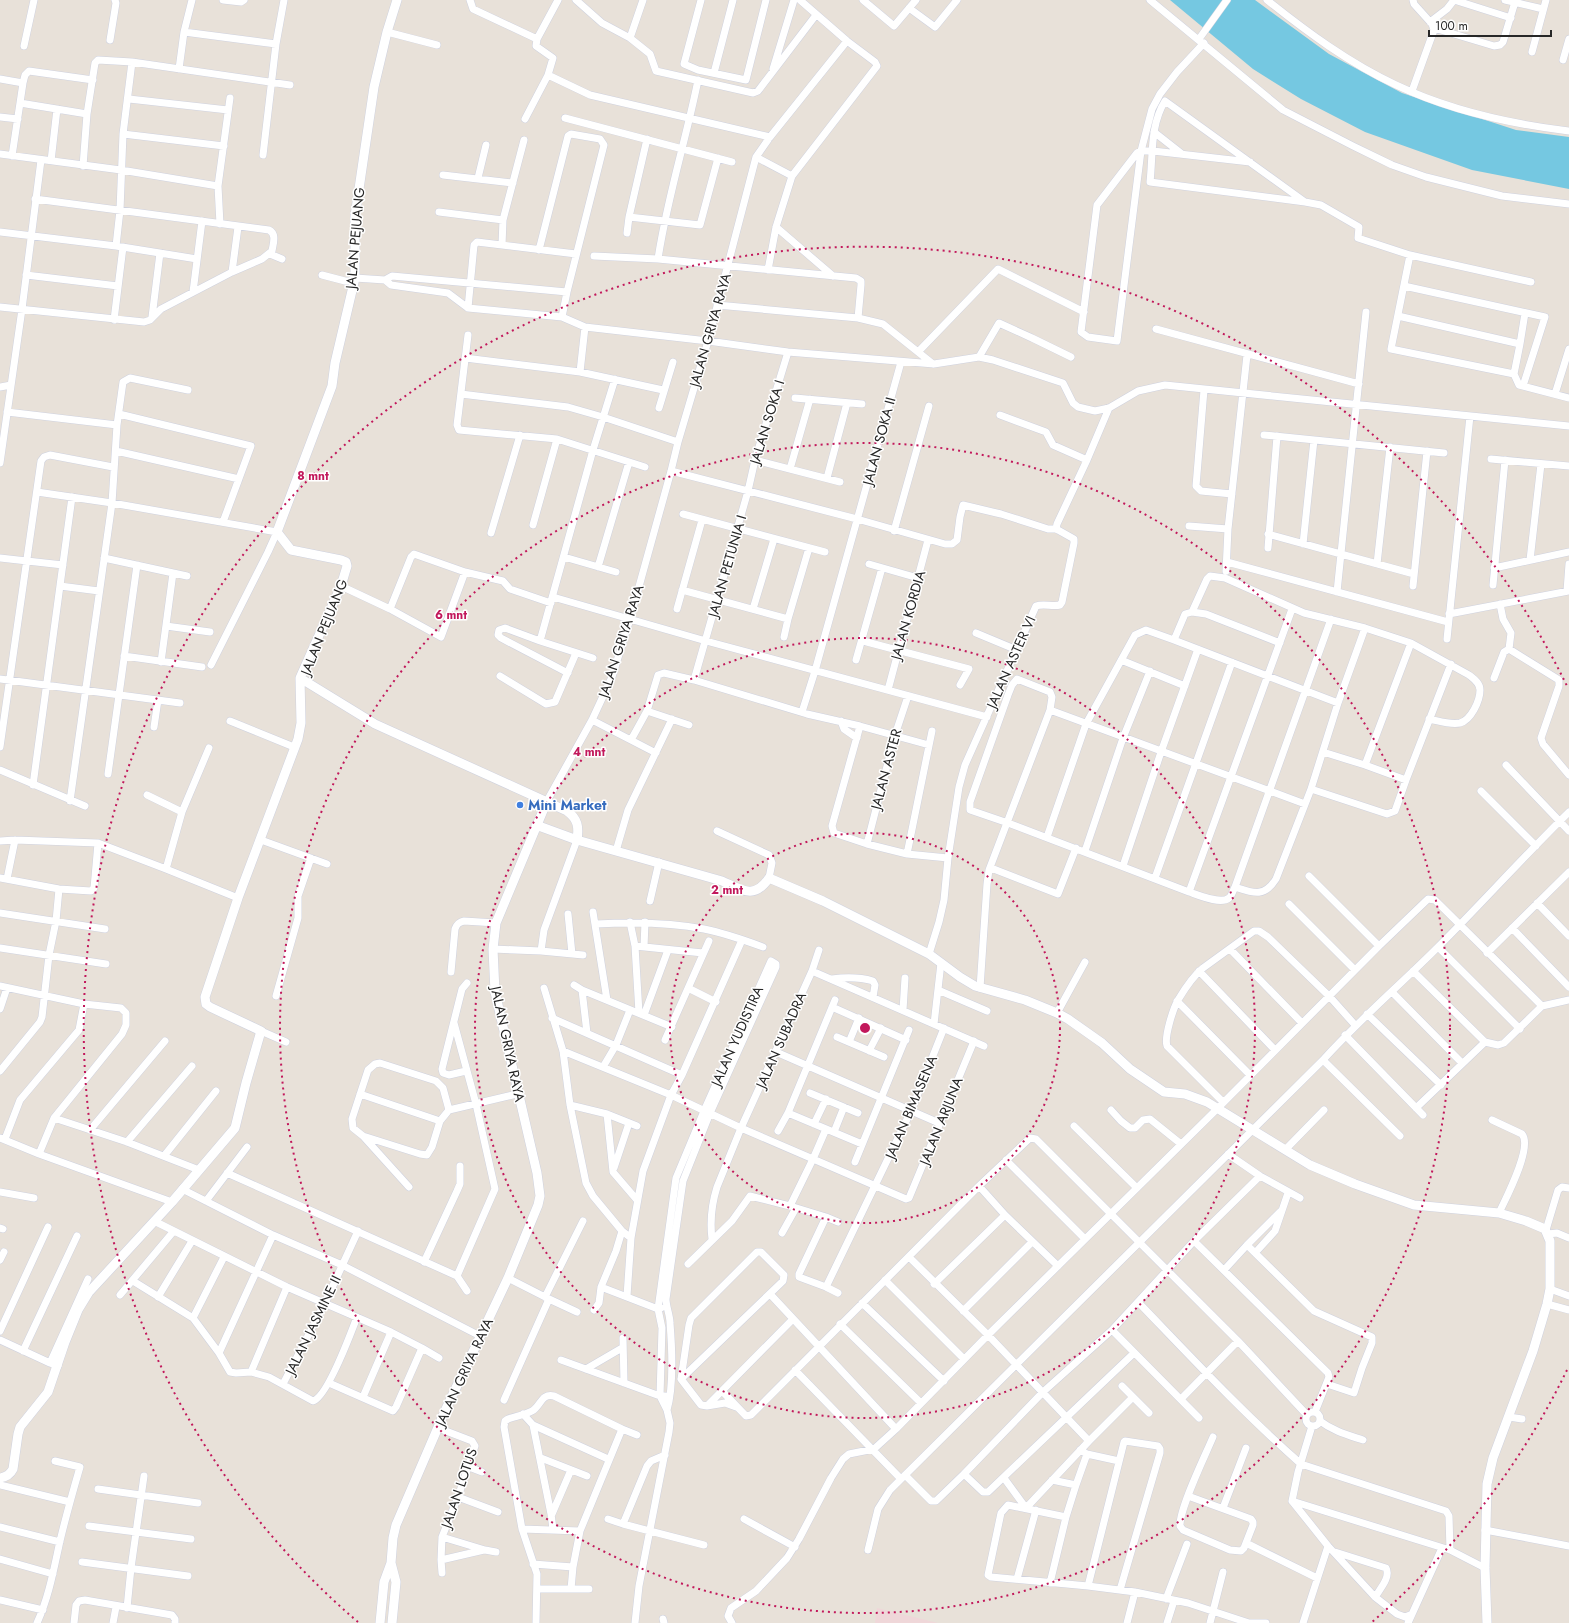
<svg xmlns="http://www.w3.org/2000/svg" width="1569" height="1623" viewBox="0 0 1569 1623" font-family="Jost,sans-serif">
  <rect width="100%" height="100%" fill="#e8e1d9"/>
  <path fill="#efd7d9" d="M877 1608 938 1623H875Z"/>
  <path fill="#75c8e1" d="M1170 0H1255L1329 54 1402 93 1516 130 1569 137V189L1472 170 1365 132 1301 99 1253 69Z"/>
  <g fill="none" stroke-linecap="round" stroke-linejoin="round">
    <g stroke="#cfd2df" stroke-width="8">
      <path id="street" d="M223 0 241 2 244 0
        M470 0 473 9 537 39 536 46 553 58 548 75 590 95 770 137
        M576 0 602 23 630 38 650 54 656 71 753 93 758 91 816 15
        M701 0 684 64 698 70 746 80 766 0
        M863 0 894 26 916 0
        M1150 0 1283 110 1353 146 1392 165 1426 177 1502 196 1569 204
        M1267 0C1307 32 1349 63 1396 85 1449 110 1511 124 1569 131
        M1454 0 1511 18
        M1505 0 1543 9
        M909 8 935 27 957 0
        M1430 22 1447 9 1454 0
        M1434 28 1494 46 1500 45 1503 42 1515 2
        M184 32 276 44
        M387 32 437 45
        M630 38 643 0
        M537 39 558 0
        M1199 39 1227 0
        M110 40 116 3 115 0
        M1204 43 1177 72 1160 94 1152 109 1141 151 1117 341 1088 337 1081 332 1097 205 1137 153 1141 151H1153L1250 162
        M24 46 34 0
        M1532 52 1546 0
        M1563 60 1569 39
        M179 69 184 32 192 0
        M773 69 794 0
        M714 73 733 0
        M0 79 23 83
        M1412 91 1434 30 1432 24 1414 4 1413 0
        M129 99 228 110
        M1165 101 1305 202 1150 182C1153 155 1150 125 1165 101Z
        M20 103 87 114
        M0 117 18 119
        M565 118 732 162
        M525 119 548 75
        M1154 132 1182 154
        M123 134 224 146
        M0 154 121 170 218 186
        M263 155 276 44 284 0
        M12 156 23 83 25 75 29 71 93 80
        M756 157 792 176
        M51 161 57 109
        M83 166 87 114 95 63 98 60 132 62 290 85
        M443 175 513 183
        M478 178 486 145
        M1305 202 1321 205 1359 227 1358 238 1410 255 1531 282
        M439 212 503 220
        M629 217 700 225 718 158
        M220 224 218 186 230 98
        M776 227 833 276
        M0 232 116 246 197 259
        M627 233 629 217 647 139
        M502 245 503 220 524 140
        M116 246 120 210 123 134 132 62
        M539 250 568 136 571 134 600 139 604 145 567 292
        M270 254 282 259
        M1410 255 1391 349 1514 374 1519 385 1569 398
        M594 256 658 259 856 278 861 281V285L858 318
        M658 259C667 198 686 140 698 80
        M768 270 776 227 792 176 877 66 875 62 847 41 800 0
        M232 272 238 227
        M26 275 118 286
        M322 275 345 281H350L355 278 385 280 391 285 448 293 468 308 562 317
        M385 280 392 276 567 292 562 317 585 327 708 341 788 352 934 364 979 357 993 360 1063 383 1073 403 1078 407 1095 411 1109 408 1138 391 1165 385 1569 426
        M1404 286 1545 317 1523 386
        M193 292 202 221
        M717 305 858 318 883 324 933 364
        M0 307 144 322 150 320 161 309 232 272 262 259 272 251C273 244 277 234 269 230L35 199
        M468 308 474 245 477 242 576 254
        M1398 316 1520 344 1514 374
        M152 317 160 253
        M114 320 123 247
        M1156 329 1359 384
        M468 335 457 425 459 430 557 439 645 467
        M1520 344 1525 313
        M918 352 998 269 1084 312
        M979 357 999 323 1032 338 1071 357
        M465 358 580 372 663 390
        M580 372 585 327
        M0 387 11 385
        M1204 390 1196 486 1201 491 1232 494
        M461 394 568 407 603 417 678 442
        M1555 394 1569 349
        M795 398 862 404
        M659 408 673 362
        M7 412 117 425 112 503 70 801
        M119 414 251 446 223 522
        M1000 415 1046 432 1053 445 1087 460
        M117 425 123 382 130 378 188 390
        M1264 435 1444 453
        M116 451 239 479
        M1491 459 1569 466
        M755 460 840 482
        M0 463 22 309 41 160
        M790 469 810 399
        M671 471 857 519 945 544H952L957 540 960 517 963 505 1001 514 1048 529H1056
        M827 478 847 403
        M37 492 112 503 277 532 268 552 211 665
        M683 514 825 552
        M533 525 557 439
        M1189 526 1228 529
        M894 531 929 406
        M491 533 520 435
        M1268 534 1414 574
        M1303 544 1314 440
        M1268 548 1277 436
        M564 557 616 572
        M0 558 63 565
        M104 558 187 576
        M1530 560 1541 464
        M1227 562 1448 622
        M869 564 918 578
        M1377 564 1390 447
        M598 567 629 462
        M1494 568 1569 552
        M1226 571 1228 529 1247 355
        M1493 585 1505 460
        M60 586 99 591
        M341 586 390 609 441 637 465 572
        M1413 586 1427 451
        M682 590 788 619
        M1567 591 1569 564
        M1337 592 1366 312
        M553 597 706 641 987 717
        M1500 604 1503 619 1511 633 1509 649
        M390 609 411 557 414 554 465 572 503 581 510 589 551 603
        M677 609 702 520
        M753 609 774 539
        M1192 612 1207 579 1210 576 1225 578 1304 613 1365 628 1411 643 1469 675C1474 679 1480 683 1480 690 1480 701 1471 720 1460 723 1450 725 1439 721 1429 719
        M1449 614 1569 591
        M166 626 210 632
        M976 633 1017 650
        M784 637 788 619 809 548
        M1447 639 1470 416
        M1174 640 1185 614 1192 612 1206 614 1280 643
        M540 641 593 450 615 379
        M863 641 969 669 960 685
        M1411 643 1365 765 1406 780 1451 664
        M124 656 202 667
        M856 660 882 568
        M1121 660 1185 686
        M161 662 173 573
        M568 673 501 638 498 635 499 630 505 628 540 641 593 658
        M500 676 546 704 555 702 576 653
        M1494 678 1504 652 1509 649 1559 680V686L1541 738 1543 744 1569 775
        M0 679 180 703
        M694 680 748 491 755 460 788 352
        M888 690 928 540
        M1050 710 1305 804
        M647 711 689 725
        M802 712 815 671 901 362
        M592 720 656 753
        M230 721 294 747
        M841 721 844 729 857 738
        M860 726 832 826 834 833 867 844 907 854 948 858
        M154 727 158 700
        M631 740 647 711 658 675 664 673 694 680 807 714 860 726 929 745
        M0 747 41 461 44 457 50 455 113 467
        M1323 752 1365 765
        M1506 765 1569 831
        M0 770 85 806
        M108 774 137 565
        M33 785 72 497
        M1311 789 1387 814 1395 811 1406 780
        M1481 791 1536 846
        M147 795 182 812
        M547 801 592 720 612 677 630 619 671 471 678 442 708 341 756 157 770 137 847 41
        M717 831 769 855 772 863 769 878
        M1047 837 1086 724 1135 635 1146 630 1174 640 1338 703
        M261 840 327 864
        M0 841 15 840 98 843 166 869 238 898
        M867 844 895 735 908 696
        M616 851 628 810 672 719
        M1085 851 1123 738 1150 671
        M907 854 932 731
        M1123 866 1161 752 1198 649
        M991 868 1058 894 1076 848
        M166 869 182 812 209 748
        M1309 876 1379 946
        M0 878 59 889 91 891 94 888 98 843
        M1155 878 1232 662
        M7 879 15 840
        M1235 887C1253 893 1264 898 1276 879L1311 789 1338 703 1365 628
        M1189 892 1292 609
        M650 901 659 862
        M1537 903 1569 936
        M1289 904 1355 970
        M593 912 607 1000
        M0 913 105 929
        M568 914 572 954
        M630 922 635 946 639 1013
        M596 924C632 922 668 922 704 929 724 933 744 940 763 947
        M1512 928 1569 987
        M635 946 703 953
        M644 947 645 922
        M1438 947 1520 1029
        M0 948 106 964
        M493 949 541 951 583 955
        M1230 949 1302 1023
        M541 951 544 930 577 840
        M1487 953 1569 872
        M929 954 939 922 944 900 948 858 959 787 965 765 1036 606C1044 603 1052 607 1060 605L1062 602 1074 543V539L1058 530 1056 529 1057 524 1087 460 1109 408
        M771 961 776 964V967L710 1113 683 1181 666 1299C666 1307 670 1315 670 1323 672 1348 674 1386 667 1410L660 1396 662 1328 658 1309 676 1178 704 1111Z
        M812 971 984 1046
        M1199 971 1275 1050
        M1413 971 1485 1042 1498 1045 1504 1043 1542 1006 1569 1000
        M451 972 455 929C457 924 459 922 464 921L496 923
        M832 979C847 977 859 977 873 981L875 985 873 997
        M574 985 582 990 587 1033
        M0 986 84 1004 121 1008 126 1013V1025L122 1034 54 1118 39 1154
        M544 988 563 1051 570 1105 586 1183 593 1196 622 1231 631 1238
        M688 988 716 1002
        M980 988 987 884 989 870 1050 710 1052 697 1050 692 1017 679 1012 685 1008 695 970 802V810L1008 823 1189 892C1198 895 1221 905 1229 898 1232 896 1233 890 1235 887L1331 619
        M582 990 672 1027
        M938 990 987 1011
        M1392 992 1462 1063
        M276 996 298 918V896L311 858
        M1177 1001 1250 1075
        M832 1007 906 1040
        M0 1009 7 988
        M903 1010 905 978
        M1057 1013 1080 971 1085 962
        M1367 1014 1441 1085
        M644 1015 668 950
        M552 1018 682 1075
        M454 1023 476 1104 495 1189 457 1276
        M934 1024 941 963
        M261 1031 286 1042
        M1345 1035 1423 1115
        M837 1037 884 1057
        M665 1040 709 941
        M849 1042 859 1018
        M563 1051 671 1095 741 1128 906 1199 909 1198 974 1041
        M869 1051 881 1028
        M776 1052 939 1123
        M1323 1060 1400 1136
        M603 1067 616 1045 630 1010
        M0 1071 40 1022 42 1017 49 955 56 921 59 889
        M466 1071 449 1075 443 1073 442 1069 462 989 467 983
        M810 1093 858 1113
        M360 1094 440 1121
        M1223 1102 1167 1046C1164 1037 1173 1009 1178 1000 1184 990 1193 976 1203 968L1254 931H1259L1268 937 1330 997 1355 1025
        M570 1105 607 1114 637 1126
        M1416 1108 1485 1042
        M449 1110 443 1088 436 1081 380 1063 375 1064 368 1070 352 1119 353 1128 363 1136 420 1154 427 1155 432 1147 440 1121 449 1110 517 1094
        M1111 1110 1121 1121 1130 1128H1135L1143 1120 1150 1119 1181 1144
        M788 1113 862 1144
        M607 1114 613 1172 637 1200
        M54 1118 127 1142 199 1170
        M1492 1120 1522 1134C1533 1147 1506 1198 1499 1213
        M814 1124 826 1099
        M1074 1126 1137 1188
        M90 1130 165 1041
        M778 1131 788 1113 835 1000
        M834 1132 844 1107
        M363 1136 409 1187
        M0 1138 39 1154 172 1202
        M5 1139 20 1100 79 1030 84 1004
        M127 1142 192 1066
        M1285 1150 1324 1110
        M1228 1154 1260 1176 1300 1198
        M164 1156 216 1091
        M1006 1160 1085 1239
        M855 1162 909 1030
        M614 1168 629 1123
        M227 1173 457 1276 467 1291
        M979 1186 1005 1215 1058 1266
        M182 1189 273 1235 342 1265 480 1336
        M0 1192 34 1198
        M206 1201 247 1147
        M790 1206 813 1159 826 1129
        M154 1221 287 1287 391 1332 422 1348 439 1358
        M0 1228 3 1229
        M1546 1230 1558 1190 1562 1187 1569 1188
        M782 1233 796 1208
        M1548 1234 1557 1233 1569 1238
        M712 1239C710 1223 712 1203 717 1187L741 1128 812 971 819 950
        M1194 1241 1328 1373 1329 1377 1315 1412
        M1247 1245 1314 1311 1372 1337V1343L1362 1368 1354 1393 1327 1384
        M1255 1253 1275 1231 1288 1193
        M909 1257 988 1335 1089 1441
        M0 1260 4 1252
        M424 1262 457 1191 460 1184V1166
        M688 1264 732 1221 750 1196 790 1206 826 1217
        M1224 1270 1247 1245 1281 1211
        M508 1278 549 1299 577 1312
        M885 1280 964 1359
        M133 1281 193 1318 219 1353 230 1372 236 1373 251 1372 269 1377 313 1401C327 1397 351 1333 357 1317
        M934 1284 1005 1215
        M601 1287 658 1309 661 1308
        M826 1287 799 1277V1274L826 1217 838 1222
        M1550 1289 1569 1296
        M838 1293 826 1287 911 1111 944 1028
        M770 1294 896 1429
        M120 1295 173 1232
        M627 1296 631 1238 643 1171 671 1095 682 1075 742 940
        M158 1297 192 1241
        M545 1297 583 1221
        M1138 1302C1191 1357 1243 1413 1301 1464L1446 1511 1449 1516 1450 1550
        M862 1303 944 1381
        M1547 1304 1569 1310
        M594 1310 599 1303 601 1287 616 1251 622 1231
        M963 1311 1032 1242
        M193 1318 224 1257
        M840 1324 921 1403
        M1112 1330 1199 1418
        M0 1331 48 1227
        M623 1338 624 1383
        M0 1340 50 1363
        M23 1351 77 1236
        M219 1353 273 1235
        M561 1360 660 1396H665
        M58 1366 50 1363 88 1279
        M586 1369 622 1348
        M795 1370 901 1479
        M251 1372 287 1287
        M681 1379 783 1281 784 1275 761 1252H757L691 1318 689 1325 681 1379 701 1405 707 1406 793 1319
        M329 1383 393 1411 396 1407 422 1348
        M283 1384 325 1303 358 1231
        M1122 1386 1149 1413
        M722 1391 746 1416 751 1415 979 1186 1030 1138 1036 1139 1238 1341 1307 1415
        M363 1397 391 1332
        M1181 1399 1238 1341
        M504 1400 549 1299
        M707 1406 725 1403 736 1407
        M1306 1419a7 7 0 1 1 14 0a7 7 0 1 1-14 0Z
        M523 1414 533 1425 551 1514 553 1529
        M1509 1417 1522 1419
        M1320 1421C1333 1431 1348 1435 1363 1440
        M533 1425 608 1459
        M1312 1426 1298 1472 1292 1501 1328 1546 1375 1597 1397 1614 1405 1617 1410 1615
        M438 1428 472 1441 475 1446 458 1497 442 1537 441 1560 442 1573
        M1087 1454 1119 1461
        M541 1458 587 1476
        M469 1467 482 1472
        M964 1474 983 1492H988L1134 1353
        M905 1475 931 1501H936L964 1474 1043 1392 1112 1330 1194 1241 1260 1176
        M1004 1478 1026 1508 1089 1441 1133 1397
        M0 1485 70 1502
        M1076 1485 1087 1454 1080 1450
        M98 1489 198 1503
        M1188 1496 1251 1519 1253 1522V1525L1244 1548 1241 1551 1230 1550 1183 1530 1180 1526C1179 1509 1205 1456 1213 1437
        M458 1497 498 1512
        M1292 1501 1450 1550 1485 1568
        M1223 1508 1246 1448
        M552 1514 571 1470
        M1066 1517 1008 1505 1001 1513 988 1575 991 1577 1088 1586 1135 1592 1188 1603 1249 1623H1266
        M608 1519 623 1524 704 1545
        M744 1519 795 1547
        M623 1524 647 1466 651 1461 665 1455
        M89 1526 191 1539
        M0 1527 60 1542
        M522 1529 580 1531
        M1485 1530 1569 1546
        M442 1537 485 1550 496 1552
        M1246 1543 1317 1578
        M868 1550 878 1509 890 1490 1323 1060C1359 1020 1400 985 1438 947 1482 903 1524 856 1569 812
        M1335 1552 1386 1568C1391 1577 1380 1589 1375 1597
        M0 1559 53 1574
        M441 1560 484 1550
        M82 1562 188 1576
        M533 1564 573 1567
        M1017 1579 1036 1510
        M1050 1583 1066 1517 1076 1485 1052 1480
        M1088 1586 1124 1442 1125 1441 1158 1446 1160 1449V1453L1120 1590
        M537 1589H589
        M571 1589 573 1567 580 1531 622 1429
        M1166 1599 1187 1544
        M0 1600 43 1610
        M127 1608 131 1568 144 1476
        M663 1619 664 1623
        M37 1623C49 1597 54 1568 60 1541 66 1516 73 1491 80 1467L55 1461
        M74 1623 76 1605 79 1601 85 1600 172 1615 175 1619V1623
        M113 1623 116 1607
        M536 1623 537 1574 522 1529 504 1427 505 1421 508 1419C516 1416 525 1415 532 1411 541 1406 541 1393 554 1396L622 1429 637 1435
        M635 1623 639 1586 669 1432 670 1423 667 1410
        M732 1623 728 1616 731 1608 756 1591 787 1558 799 1539 831 1478 843 1459 849 1454 874 1449 896 1429 988 1335 1218 1108 1379 946 1428 899 1435 900 1542 1006
        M1127 1623 1135 1592
        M1167 1623 1174 1601
        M1210 1623 1223 1572
        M1303 1623 1328 1546
        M1408 1623 1442 1548"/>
    </g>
    <g stroke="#cfd2df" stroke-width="10">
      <path id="secondary" d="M300 678 375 724 567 811C578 819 579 827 577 840
        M536 825 577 840 722 881C742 890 754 900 769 878L823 901 929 954 960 977 975 986 1025 1000 1057 1013 1068 1019 1102 1043 1130 1069 1164 1092 1185 1094 1207 1102 1310 1165 1355 1184 1414 1205 1499 1213 1526 1221 1545 1229 1550 1241V1289L1547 1304 1533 1351 1493 1458 1487 1484 1485 1568 1487 1623
        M0 1478C6 1477 10 1475 13 1469L18 1434 20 1427 48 1392 65 1342 78 1310 89 1292 172 1202 235 1128 246 1083 261 1031 210 1007 206 1004 205 997 238 898 298 739 301 723 300 678 341 586 347 566 346 562 341 560 291 550 277 532 332 386 335 363 355 278V216L374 87 387 32 397 0
        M380 1623 384 1582 391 1563
        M392 1623 396 1582 391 1563 393 1538 396 1525 445 1411 508 1278 538 1205 540 1196 537 1173 495 992 493 949 496 923 547 801"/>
    </g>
    <use href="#street" stroke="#fff" stroke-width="7"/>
    <use href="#secondary" stroke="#fff" stroke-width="9"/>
  </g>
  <g fill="none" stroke="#c2185b" stroke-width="2" stroke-dasharray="2 4">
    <circle cx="865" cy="1028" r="195"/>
    <circle cx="865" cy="1028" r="390"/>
    <circle cx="865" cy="1028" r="585"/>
    <path d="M1567 1370A781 781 0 0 1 1372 1622M358 1622A781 781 0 1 1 1567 686"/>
  </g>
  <circle fill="#3f7fe0" stroke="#fff" stroke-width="1.5" cx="520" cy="805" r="4"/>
  <g text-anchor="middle" stroke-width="3" stroke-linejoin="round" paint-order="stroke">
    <g font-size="14" fill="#272727" stroke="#fff">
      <text transform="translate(355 238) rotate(-85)" y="5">JALAN PEJUANG</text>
      <text transform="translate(710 330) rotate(-74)" y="5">JALAN GRIYA RAYA</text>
      <text transform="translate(767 422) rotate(-73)" y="5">JALAN SOKA I</text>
      <text transform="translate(879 441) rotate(-75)" y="5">JALAN SOKA II</text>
      <text transform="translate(727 566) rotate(-74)" y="5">JALAN PETUNIA I</text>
      <text transform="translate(908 615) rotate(-74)" y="5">JALAN KORDIA</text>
      <text transform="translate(324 627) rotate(-68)" y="5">JALAN PEJUANG</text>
      <text transform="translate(621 641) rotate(-72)" y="5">JALAN GRIYA RAYA</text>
      <text transform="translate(1011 662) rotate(-66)" y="5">JALAN ASTER VI</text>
      <text transform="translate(886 769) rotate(-75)" y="5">JALAN ASTER</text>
      <text transform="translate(737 1036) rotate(-66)" y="5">JALAN YUDISTIRA</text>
      <text transform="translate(781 1040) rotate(-66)" y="5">JALAN SUBADRA</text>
      <text transform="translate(508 1044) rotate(78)" y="5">JALAN GRIYA RAYA</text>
      <text transform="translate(911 1107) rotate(-67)" y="5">JALAN BIMASENA</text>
      <text transform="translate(941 1121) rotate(-68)" y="5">JALAN ARJUNA</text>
      <text transform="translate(313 1325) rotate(-64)" y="5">JALAN JASMINE II</text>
      <text transform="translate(464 1372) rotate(-65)" y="5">JALAN GRIYA RAYA</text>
      <text transform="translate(459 1488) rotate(-71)" y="5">JALAN LOTUS</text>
    </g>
    <g font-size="14" font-weight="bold" fill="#366cbe" stroke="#fff" text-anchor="start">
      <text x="528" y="810">Mini Market</text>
    </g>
  </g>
  <circle cx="865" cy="1028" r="6" fill="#c2185b" stroke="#fff" stroke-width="2"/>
  <g font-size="12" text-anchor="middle" font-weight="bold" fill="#c2185b" stroke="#fff" stroke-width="3" stroke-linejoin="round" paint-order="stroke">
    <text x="313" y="480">8 mnt</text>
    <text x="451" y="619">6 mnt</text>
    <text x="589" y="756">4 mnt</text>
    <text x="727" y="894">2 mnt</text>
  </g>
  <path d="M1429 30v6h122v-6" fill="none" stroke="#272727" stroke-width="2"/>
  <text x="1435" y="30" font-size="12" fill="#272727" stroke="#ffffff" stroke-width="3" paint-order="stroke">100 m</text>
</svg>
